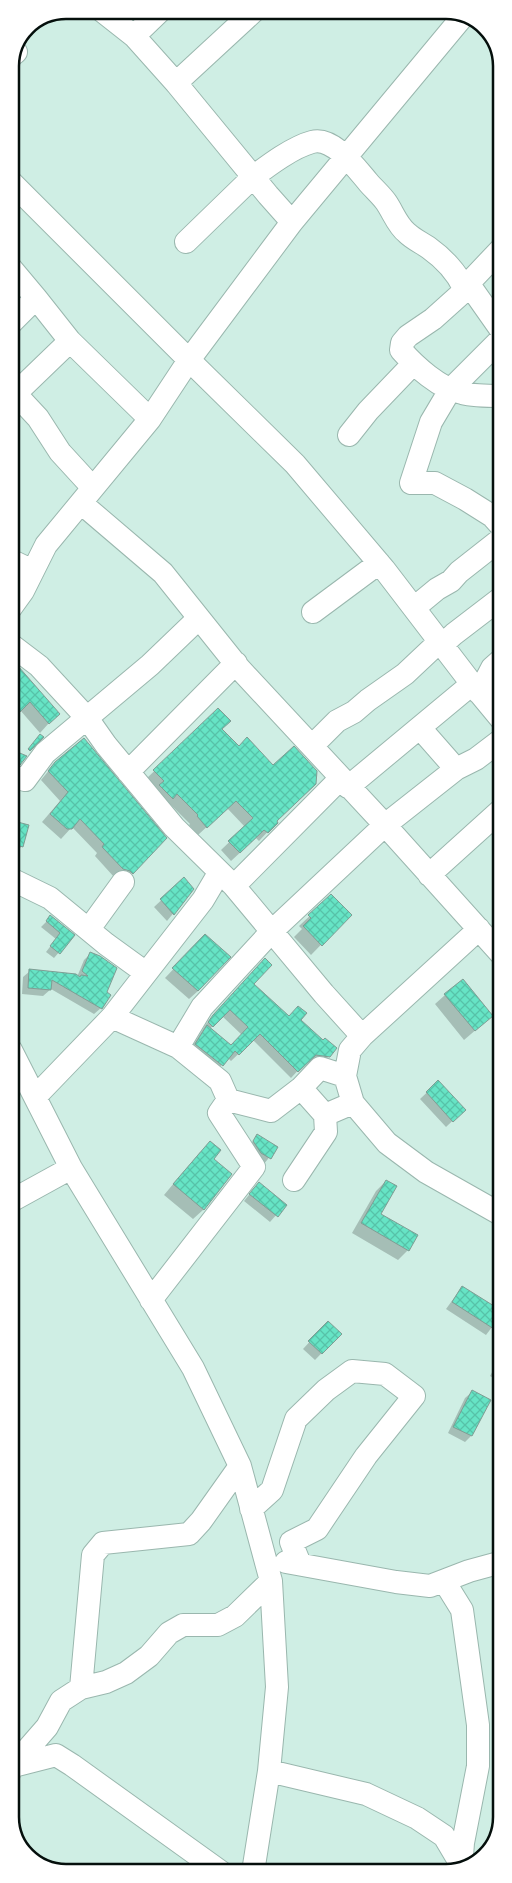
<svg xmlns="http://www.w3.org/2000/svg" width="512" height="1883" viewBox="0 0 512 1883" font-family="Manrope,sans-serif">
  <defs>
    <pattern id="building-cross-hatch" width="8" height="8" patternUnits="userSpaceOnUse" patternTransform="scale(1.25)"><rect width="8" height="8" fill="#66e4c5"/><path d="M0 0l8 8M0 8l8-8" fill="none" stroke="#57c2a8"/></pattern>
  </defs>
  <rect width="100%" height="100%" fill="#cfeee4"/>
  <path fill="#0003" fill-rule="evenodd" d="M12 663 49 723 40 733 20 710Z
    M218 710 221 729 276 823 259 841 256 838 231 861 221 850 245 827 227 808 198 835 189 825 190 824 168 802 164 806 146 779Z
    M55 763 165 838 124 881 114 877 95 856 97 853 72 827 61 839 42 822 60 801 41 780Z
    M10 822 22 846 15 853 11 851Z
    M184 879 193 889 167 921 154 907Z
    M331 896 350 915 311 955 294 937 302 929 299 926Z
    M51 917 73 936 54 958 46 952 56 939 41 927Z
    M197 944 198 991 189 999 165 978Z
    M91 953 101 1008 94 1014 51 989 43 996 22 994 23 977 30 971 77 977 84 960Z
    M258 967 252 984 289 1017 300 1020 329 1056 321 1064 309 1062 303 1065 291 1078 253 1040 231 1061 228 1058 215 1072 189 1052 206 1024ZM222 1016 242 1035 230 1046 210 1029Z
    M445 995 492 1016 464 1040 435 1004Z
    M438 1082 464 1110 446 1127 420 1099Z
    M258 1136 277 1148 263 1165 251 1143Z
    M200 1152 230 1174 203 1210 193 1219 164 1195Z
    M386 1181 380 1214 408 1250 398 1260 352 1233 376 1191Z
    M253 1190 285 1205 270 1222 244 1201Z
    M462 1287 502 1314 486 1335 446 1309Z
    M328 1322 340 1334 315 1360 303 1349Z
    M502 1354V1383L490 1376Z
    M472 1392 489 1401 471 1436 465 1442 448 1433 465 1398Z"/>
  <path fill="url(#building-cross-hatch)" stroke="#809d94" d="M10 661 18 666 60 714 49 724 30 702 10 722Z
    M218 708 231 721 222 729 239 746 247 737 273 765 294 746 317 771 316 784 277 821 278 823 268 833 264 830 240 853 228 841 253 818 236 801 207 828 197 816 198 815 177 794 173 799 159 785 164 781 153 770Z
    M40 734 44 737 30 751 28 749Z
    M84 738 167 838 133 874 130 871 123 869 102 847 104 844 80 819 72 829H67L50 814 68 792 48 771 55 762Z
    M10 749 27 756 20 765 10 763Z
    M10 820 29 825 23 847 10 843Z
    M184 877 194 889 174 915 160 899Z
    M331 894 352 915 322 946 303 926 311 918 308 915Z
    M50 915 75 935 60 954 50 946 60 933 46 921Z
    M205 934 231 957 198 991 172 968Z
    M90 952 100 956 117 968 107 992 111 995 102 1009 52 980 51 990 28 988 29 969 76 974 80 977 81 975 88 976 82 971Z
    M265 958 272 965 254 984 289 1016 298 1006 307 1013 301 1020 323 1040 325 1038 337 1048 330 1057 316 1055 298 1072 260 1034 239 1055 235 1051 223 1066 195 1044 207 1025 231 1045 248 1027 230 1010 213 1027 208 1022 213 1015Z
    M463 979 493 1016 475 1031 444 994Z
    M438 1080 466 1110 453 1122 426 1092Z
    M257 1134 278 1147 271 1159 261 1153 253 1141Z
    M210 1141 221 1150 214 1159 232 1174 204 1210 173 1184Z
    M386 1180 397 1186 381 1214 418 1235 409 1251 361 1223Z
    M259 1182 287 1205 278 1217 249 1194Z
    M462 1286 502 1311V1317L494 1329 452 1302Z
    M328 1321 342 1334 322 1354 308 1341Z
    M472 1390 491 1400 472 1436 453 1427Z"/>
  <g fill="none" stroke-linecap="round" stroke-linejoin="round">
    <g stroke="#9ab7ae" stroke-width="24">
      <path id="minor" d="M101 10 134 36 176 83 268 195 292 222
        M134 36 161 10
        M15 53 16 52
        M176 83 255 10
        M10 181 189 360 295 464 384 569 472 684 501 719
        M186 242 253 177C269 165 293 147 312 142 333 136 356 168 368 182 374 189 381 195 386 202 393 212 397 225 407 233 413 239 422 243 429 248 443 258 457 273 464 288L462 293 433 319 408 336 402 343 401 350C415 366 440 389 462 393 474 396 488 396 501 396
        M10 267 36 298 10 324
        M468 283 501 330
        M464 288 501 249
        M501 339 450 390 431 422 411 483H435L465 499 492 516 501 526
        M70 341 150 419
        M10 388 38 418 60 452 93 488
        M15 394 70 341 36 298
        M349 435 368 411 413 364
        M81 503 163 573 239 668 385 825 501 954
        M10 560 33 571
        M414 608 437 589 451 581 459 572 501 539
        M10 609 23 591 46 545 150 419 189 360 292 222 464 15
        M313 612 379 563
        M10 644 39 666 87 718 106 745 174 827 234 886 324 994 362 1036
        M442 645 454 634 501 598
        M479 693 492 668 501 660
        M420 728 456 769
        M312 746 337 721 354 712 368 700 405 674 439 642
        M128 772 236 663
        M10 776 25 780 45 753 150 665 199 618
        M348 787 472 684
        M429 875 501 810
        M11 879 50 898 106 944 146 973
        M234 886 341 778
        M89 929 123 882
        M479 929 362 1036 350 1050 345 1076 353 1103 387 1143 426 1172 502 1215
        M112 1017 203 900 219 873
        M178 1047 202 1007 272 931 385 825 456 769 476 759 501 740
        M11 1050 71 1168 193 1368 240 1466 271 1581 277 1687 269 1771 253 1872
        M35 1097 112 1017 178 1047 220 1081 228 1099
        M325 1115 301 1088 320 1068 345 1076
        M294 1180 326 1132 325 1115 353 1103
        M11 1201 71 1168
        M151 1300 254 1167 219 1113 228 1100 271 1111 301 1088
        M251 1509 272 1490 296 1419 326 1390 352 1371 385 1374 414 1396 366 1456 317 1529 291 1542 300 1564
        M286 1562 396 1582 430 1586 469 1571 502 1562
        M444 1581 462 1610 478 1725V1766L463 1843 461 1869
        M81 1688 93 1555 103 1543 189 1534 201 1521 240 1466
        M13 1766 47 1727 61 1701 81 1688 106 1682 126 1673 149 1656 169 1633 183 1625H218L235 1616 271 1581
        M12 1769 13 1766 56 1755 72 1765 221 1872
        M269 1771 366 1794 417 1818 444 1836 460 1863 461 1870"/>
    </g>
    <use href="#minor" stroke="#fff" stroke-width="22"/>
  </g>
  <path d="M0 0H512V1883H0ZM66 19H446A47 47 0 0 1 493 66V1817A47 47 0 0 1 446 1864H66A47 47 0 0 1 19 1817V66A47 47 0 0 1 66 19Z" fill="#fff" fill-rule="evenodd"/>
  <path fill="none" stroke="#050f0c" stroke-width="2.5" d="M66 19H446A47 47 0 0 1 493 66V1817A47 47 0 0 1 446 1864H66A47 47 0 0 1 19 1817V66A47 47 0 0 1 66 19Z"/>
</svg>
